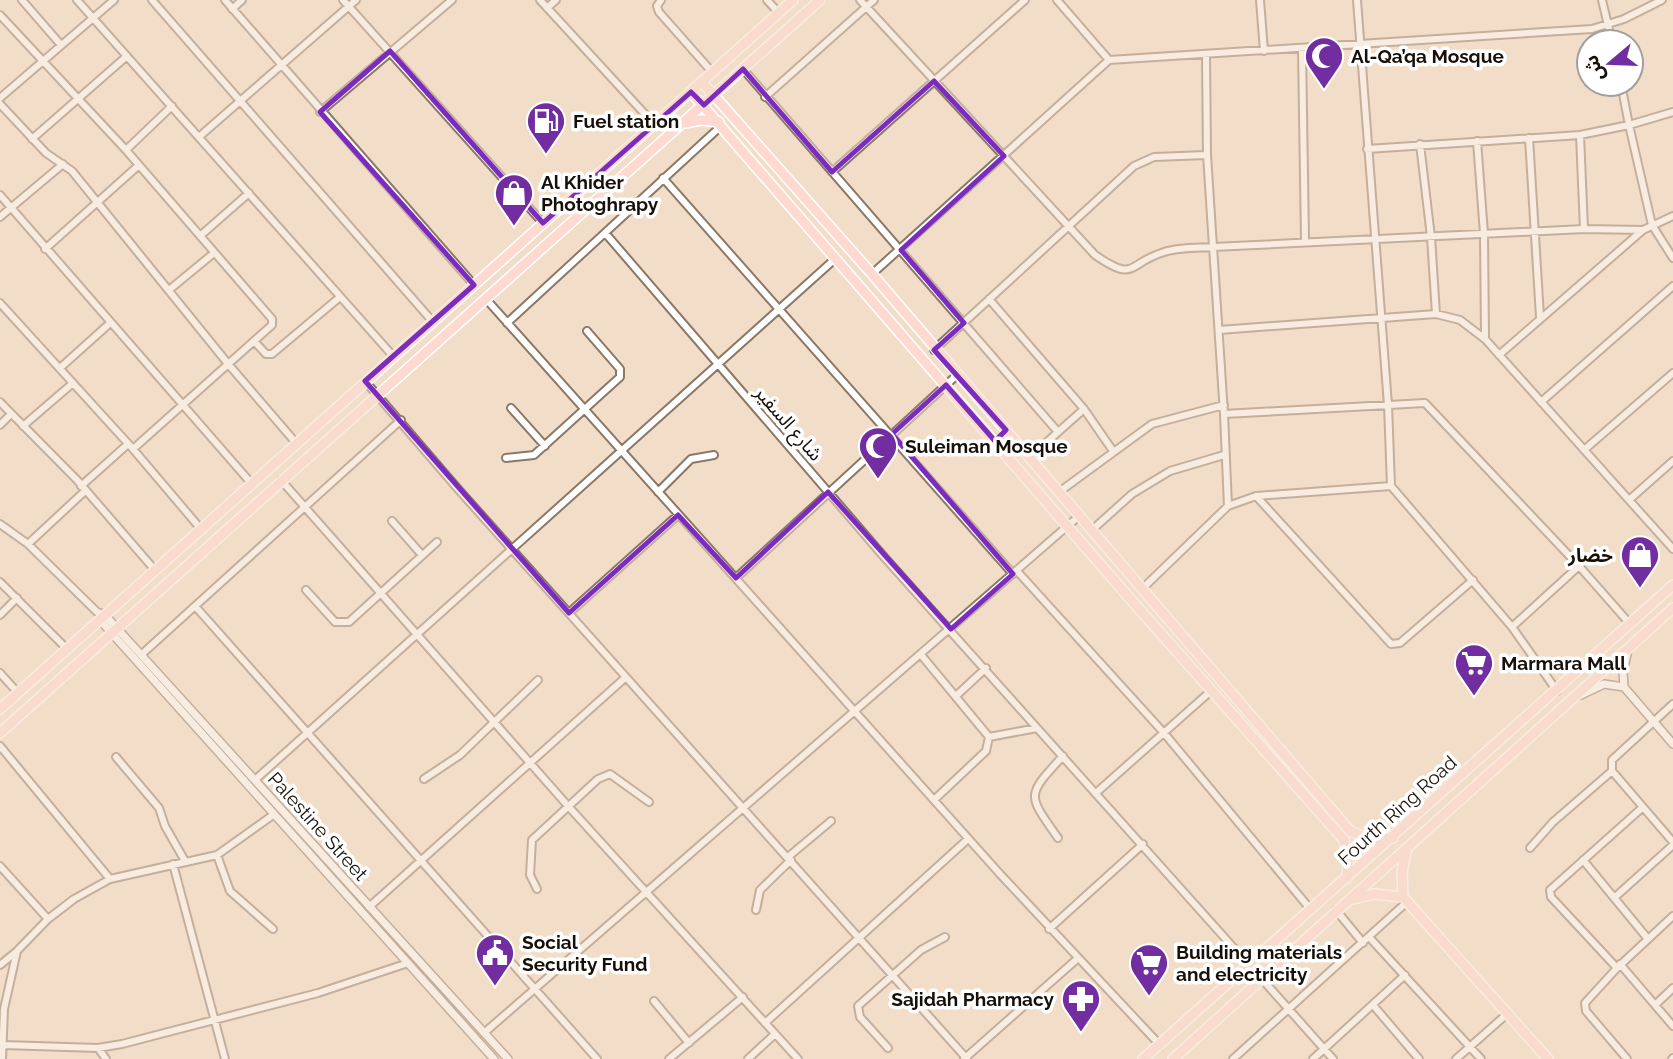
<svg xmlns="http://www.w3.org/2000/svg" width="1673" height="1059" viewBox="0 0 1673 1059" font-family="Raleway,'Noto Sans Arabic',sans-serif">
  <rect width="100%" height="100%" fill="#f2ddc8"/>
  <g fill="none" stroke-linecap="round" stroke-linejoin="round">
    <g stroke="#8b7866" stroke-width="10">
      <path id="minor" d="M22 0 61 45
        M77 0 393 356
        M152 0 433 322
        M225 0 474 285
        M343 0 543 223
        M540 0 654 124
        M661 0 657 6 659 12 712 72
        M767 0 779 13
        M860 0 1095 255C1136 283 1126 264 1164 252 1179 247 1197 248 1213 247L1584 229 1643 230
        M1057 0 1109 60
        M1260 0 1264 51
        M1357 0 1388 405 1391 486 1512 627 1579 566
        M1602 0 1612 42
        M547 8 556 0
        M232 9 242 0
        M0 15 126 150 272 319V325L254 341 133 449
        M1302 49 1305 240
        M1206 55 1207 155 1224 414 1425 403 1579 566 1630 624
        M743 69 1058 432
        M1621 84 1629 125 1673 112
        M765 97 874 0
        M0 98 114 0
        M0 104 46 153 72 171 229 365 296 443
        M320 112 452 0
        M1580 135 1584 229
        M200 136 356 0
        M1529 138 1540 317
        M32 139 127 56
        M1477 141 1484 234 1485 339
        M1420 144 1431 237 1436 314
        M1367 149 1580 135 1629 125 1652 225 1673 258
        M126 150 172 106
        M832 172 1025 0
        M663 178 1013 574
        M0 195 251 483
        M0 217 63 164
        M606 234 885 558 1249 965
        M200 236 249 193
        M45 249 139 165
        M872 274 1109 60 1592 29 1624 19 1662 0
        M169 290 214 253
        M486 299 1000 874 1159 1044
        M989 299 1084 409 1113 451
        M0 303 133 449 200 528
        M507 323 721 126
        M1219 330 1436 314 1460 320 1485 339 1629 500
        M254 341 266 354H272L340 297
        M934 350 1134 166 1154 157 1207 155
        M1499 355 1643 230 1673 216
        M60 368 109 324
        M365 381 458 489 967 1059
        M0 402 77 480 154 569
        M1541 402 1673 286
        M511 408 545 446
        M1224 414 1228 506
        M0 425 11 414
        M23 426 73 383
        M1584 450 1673 373
        M1030 457 1084 409
        M506 458 534 455 620 377V369L587 331
        M1673 461 1629 500 1673 549
        M281 480 568 806 798 1059
        M81 486 128 444
        M658 492 691 459 714 455
        M1059 492 1152 424 1224 405
        M1256 496 1391 644 1400 643 1473 580
        M392 521 422 555
        M0 524 28 544 97 612 104 614
        M1092 530 1132 494 1170 471 1224 455
        M28 544 85 491
        M1017 571 1164 733 1311 910
        M736 578 957 375
        M0 582 67 649
        M1142 589 1228 506 1256 496 1391 486
        M306 590 335 622H349L437 542
        M195 606 597 1059
        M569 613 678 515
        M0 615 17 598
        M1512 627 1557 691
        M142 654 401 420
        M922 656 989 737 986 751 934 800
        M0 673 18 693
        M957 695 986 668
        M989 737 1037 728
        M0 746 110 879
        M116 757 159 808 165 826 185 861
        M1612 771 1673 842
        M256 779 836 258
        M424 779 460 755 538 680
        M1097 792 1212 690
        M1058 838C1027 794 1026 796 1063 756
        M1530 848 1553 822 1612 771V760L1673 704
        M217 855 230 891 273 929
        M788 857 831 821
        M1583 860 1648 939
        M173 864 225 1059
        M0 866 48 919
        M537 889 530 875 532 840 598 779 610 774 649 802
        M1614 898 1673 845
        M369 907 626 677
        M756 910 760 890 791 860
        M1336 910 1363 943
        M1049 929 1143 844
        M1369 937 1481 1059
        M1620 964 1673 1026
        M0 965 16 952
        M1617 968 1551 897 1550 890 1643 807
        M1261 978 1333 1059
        M654 1001 689 1043
        M1373 1005 1419 1059
        M1655 1005 1673 988
        M765 1023 968 839
        M484 1033 1079 516
        M3 1045 98 1048 122 1044 318 993 408 963
        M98 1048 106 1059
        M888 1048 860 1017 858 1006 921 950 945 937
        M2 1059 4 1009 17 951 48 919 74 899 110 879 217 855 273 815
        M669 1059 743 997
        M748 1059 775 1034
        M964 1059 1077 959
        M1233 1059 1407 902
        M1313 1059 1405 975
        M1456 1059 1507 1014
        M1627 1059 1586 1011 1585 1003 1617 968 1673 916
        M1672 1059 1673 1058"/>
    </g>
    <g stroke="#8b7866" stroke-width="10">
      <path id="tertiary" d="M104 614 508 1059
        M99 619 494 1059
        M1624 687 1623 672 1628 650
        M1581 695 1604 684 1624 687 1673 744"/>
    </g>
    <g stroke="#fff" stroke-width="12">
      <path id="primary" d="M702 82 872 274 1350 831 1371 840 1393 838
        M691 92 1132 601 1344 840 1348 860 1347 878
        M685 123 701 120 719 122
        M0 709 793 0
        M0 733 820 0
        M1403 897 1402 872 1407 848
        M1353 899 1374 894 1403 897 1548 1059
        M1143 1059 1673 585
        M1173 1059 1673 608"/>
    </g>
    <use href="#minor" stroke="#fff" stroke-width="6"/>
    <use href="#tertiary" stroke="#fff" stroke-width="7"/>
    <use href="#primary" stroke="#fed9d0" stroke-width="9"/>
  </g>
  <path d="M0 0H1673V1059H0ZM390 51 543 223 691 92 704 105 743 69 832 172 934 81 1004 156 901 250 964 323 934 350 1006 430 995 441 946 385 892 434 1013 574 951 629 828 492 736 578 678 515 569 613 365 381 474 285 320 112Z" fill="#f2ddc8" fill-opacity=".55" fill-rule="evenodd"/>
  <path fill="none" stroke="#7b2cbf" stroke-width="5" stroke-linejoin="round" d="M390 51 543 223 691 92 704 105 743 69 832 172 934 81 1004 156 901 250 964 323 934 350 1006 430 995 441 946 385 892 434 1013 574 951 629 828 492 736 578 678 515 569 613 365 381 474 285 320 112Z"/>
  <defs>
    <g id="mosque-pin" transform="scale(2.0125)"><path d="M0 17L-7.5 6A9.5 9.5 0 1 1 7.5 6Z" fill="#722da1" stroke="#fff"/><path d="M3.5-4.9A6 6 0 1 0 3.5 4.9A5 5 0 1 1 3.5-4.9Z" fill="#fff"/></g>
    <g id="fuel-pin" transform="scale(2.0125)"><path d="M0 17L-7.5 6A9.5 9.5 0 1 1 7.5 6Z" fill="#722da1" stroke="#fff"/><path d="M-5.5-6h7V0h2V4h1.3V-2.5L3-4.5l.8-.8L6-3V5H2.5V1h-1V6h-7ZM-4.2-4.7v3.2H.2V-4.7Z" fill="#fff"/></g>
    <g id="shop-pin" transform="scale(2.0125)"><path d="M0 17L-7.5 6A9.5 9.5 0 1 1 7.5 6Z" fill="#722da1" stroke="#fff"/><path d="M-5-2.5h2.3a2.7 3.5 0 0 1 5.4 0H5L5.5 6h-11ZM-1.5-2.5h3a1.5 2.3 0 0 0-3 0Z" fill="#fff"/></g>
    <g id="supermarket-pin" transform="scale(2.0125)"><path d="M0 17L-7.5 6A9.5 9.5 0 1 1 7.5 6Z" fill="#722da1" stroke="#fff"/><path d="M-6-5.5h2.5l.6 2H6L4.5 2H-2.5L-4.4-4H-6ZM-1.5 3.2a1.3 1.3 0 1 0 .1 0ZM3 3.2a1.3 1.3 0 1 0 .1 0Z" fill="#fff"/></g>
    <g id="civic-pin" transform="scale(2.0125)"><path d="M0 17L-7.5 6A9.5 9.5 0 1 1 7.5 6Z" fill="#722da1" stroke="#fff"/><path d="M-.6-6.5H3V-4.5H.6V-3L4-1V1h2V6H-6V1h2V-1L-.6-3ZM-1.2 2.5V6h2.4V2.5Z" fill="#fff"/></g>
    <g id="pharmacy-pin" transform="scale(2.0125)"><path d="M0 17L-7.5 6A9.5 9.5 0 1 1 7.5 6Z" fill="#722da1" stroke="#fff"/><path d="M-2-6h4v4h4v4h-4v4h-4v-4h-4v-4h4Z" fill="#fff"/></g>
  </defs>
  <g fill-rule="evenodd">
    <use href="#mosque-pin" x="1324" y="56"/>
    <use href="#fuel-pin" x="546" y="121"/>
    <use href="#shop-pin" x="514" y="193"/>
    <use href="#mosque-pin" x="878" y="446"/>
    <use href="#shop-pin" x="1640" y="555"/>
    <use href="#supermarket-pin" x="1474" y="663"/>
    <use href="#civic-pin" x="495" y="953"/>
    <use href="#supermarket-pin" x="1149" y="963"/>
    <use href="#pharmacy-pin" x="1081" y="999"/>
  </g>
  <g text-anchor="middle" stroke-width="7" stroke-linejoin="round" paint-order="stroke">
    <g font-size="19" font-weight="bold" fill="#171009" stroke="#fff" text-anchor="start">
      <text x="1351" y="63">Al-Qa’qa Mosque</text>
      <text x="573" y="128">Fuel station</text>
      <text x="541" y="189">Al Khider<tspan x="541" dy="22">Photoghrapy</tspan></text>
      <text x="905" y="453">Suleiman Mosque</text>
      <text x="1613" y="562" text-anchor="end">خضار</text>
      <text x="1501" y="670">Marmara Mall</text>
      <text x="522" y="949">Social<tspan x="522" dy="22">Security Fund</tspan></text>
      <text x="1176" y="959">Building materials<tspan x="1176" dy="22">and electricity</tspan></text>
      <text x="1054" y="1006" text-anchor="end">Sajidah Pharmacy</text>
    </g>
    <g font-size="19" fill="#171009" stroke="#fff">
      <text transform="translate(789 423) rotate(49)" y="7">شارع السفير</text>
      <text transform="translate(1397 810) rotate(-42)" y="7">Fourth Ring Road</text>
      <text transform="translate(318 826) rotate(48)" y="7">Palestine Street</text>
    </g>
  </g>
  <g transform="translate(1610 63) rotate(251)"><circle r="33" fill="#ffffff" stroke="#a29f9d" stroke-width="2"/>
  <path d="M0-5L12 26L0 18L-12 26Z" fill="#722da1"/>
  <text y="-10" font-size="19" font-weight="bold" text-anchor="middle" fill="#171009">ش</text>
  </g>
</svg>
